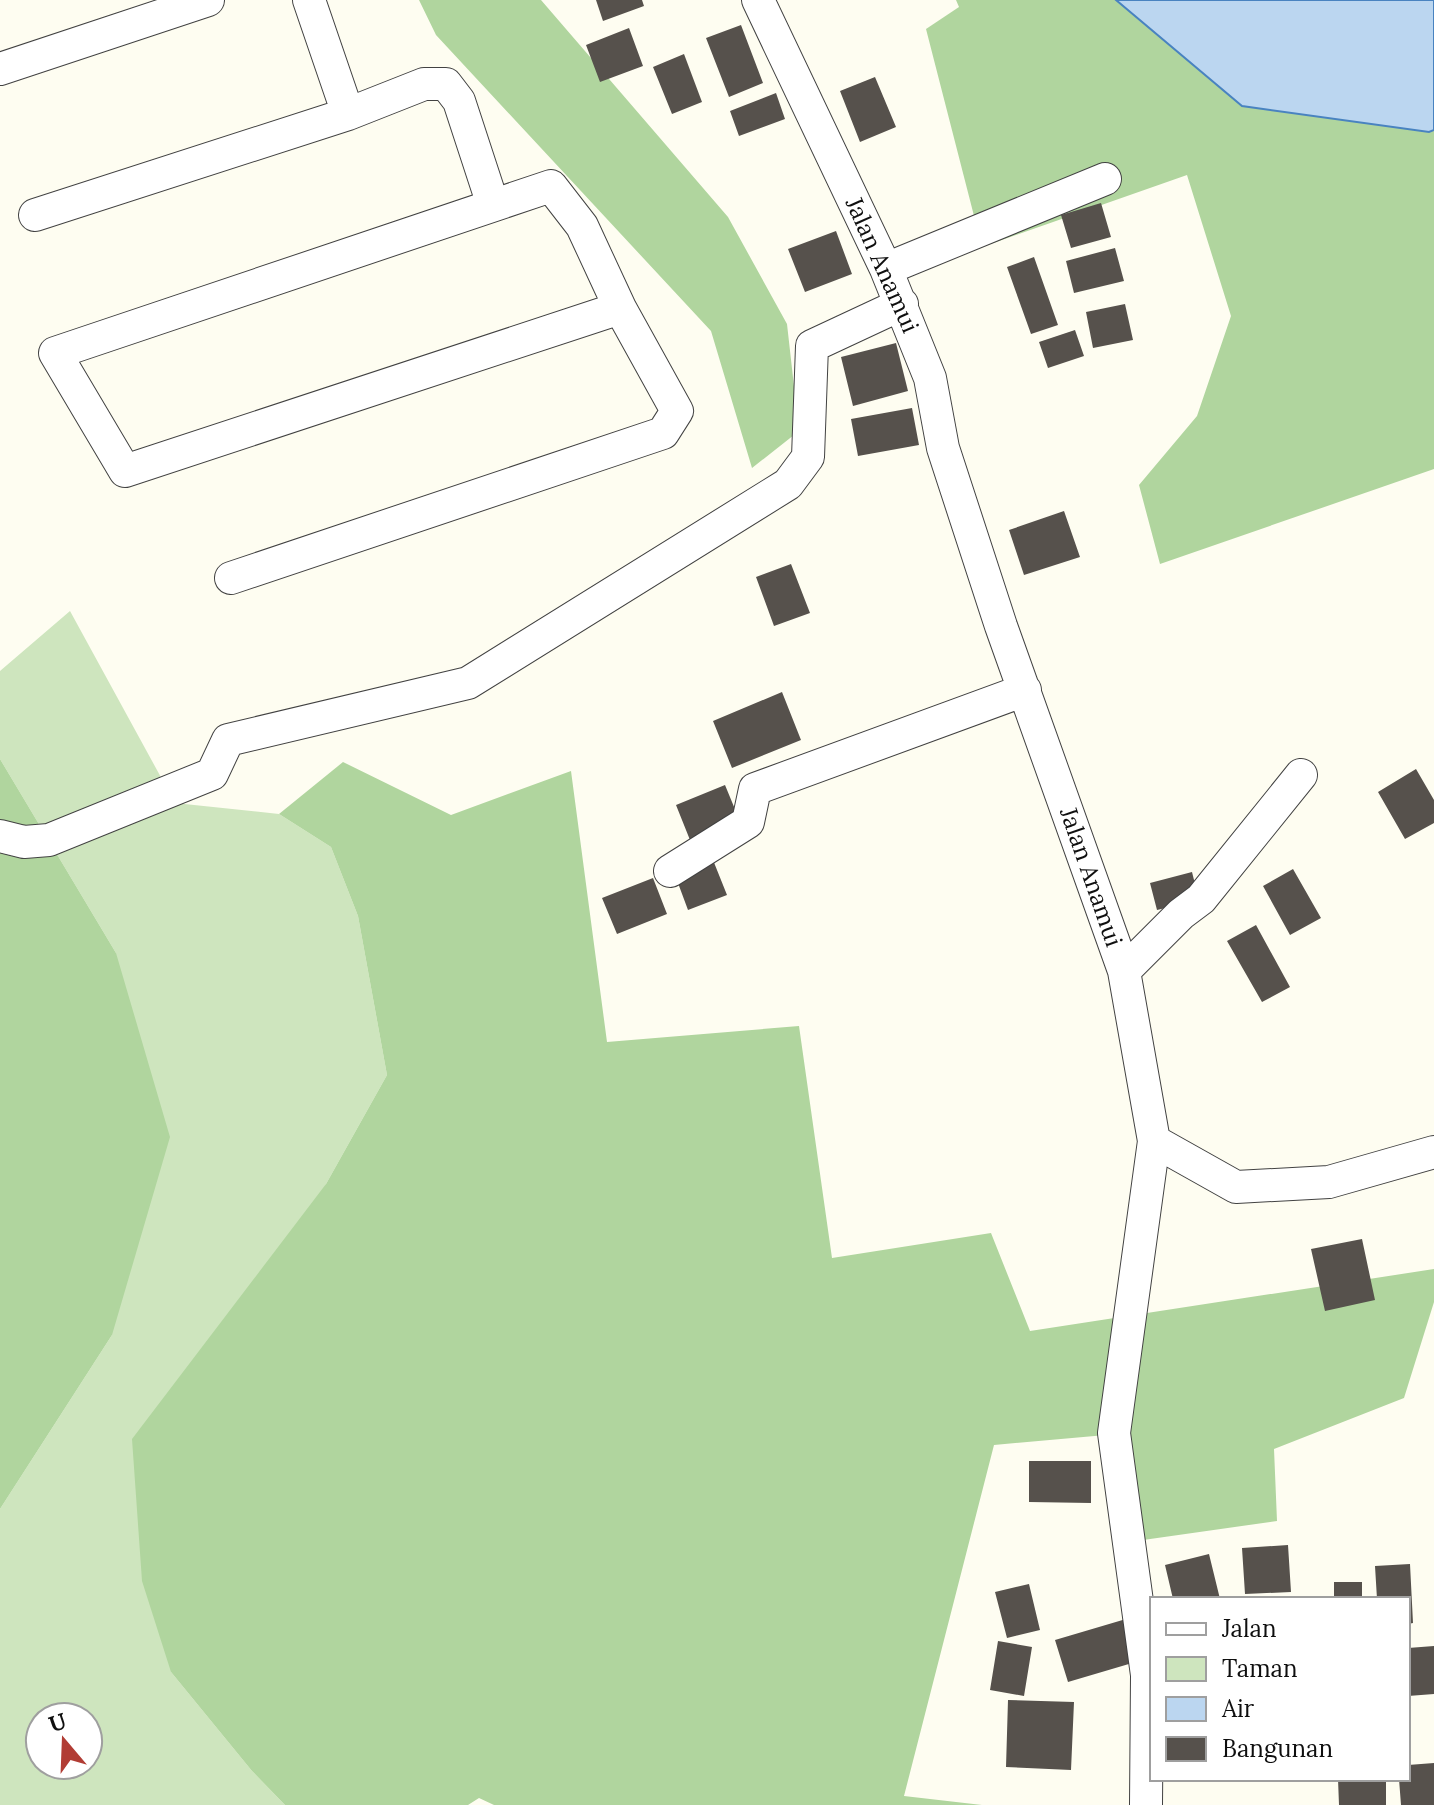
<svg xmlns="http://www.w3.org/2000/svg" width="1434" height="1805" viewBox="0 0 1434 1805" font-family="Lora,serif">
  <rect width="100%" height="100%" fill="#fefdf1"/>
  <path fill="#cee5be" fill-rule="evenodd" d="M70 611 175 803 279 814 331 847 358 916 387 1075 326 1184 171 1672 252 1771 285 1805H0V1509L112 1335 116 953 0 759V671ZM40 1717H88V1765H40Z"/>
  <path fill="#b0d59e" d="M419 0H541L728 217 787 324 799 431 752 468 711 331 436 35Z
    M956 0H1116L1242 106 1429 132 1434 130V469L1160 564 1139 485 1197 416 1231 316 1187 175 982 247 926 29 959 7Z
    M0 759 116 953 170 1137 112 1335 0 1509Z
    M343 762 451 815 571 771 607 1042 799 1026 832 1258 991 1233 1030 1331 1434 1269V1302L1404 1398 1274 1449 1277 1521 1122 1543 1117 1434 994 1445 904 1796 982 1805H494L479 1798 468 1805H285L252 1771 171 1672 142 1581 132 1439 326 1184 387 1075 358 916 331 847 279 814Z"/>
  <path fill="#bbd6f0" stroke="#4983c0" stroke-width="2" d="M1116 0H1434V130L1429 132 1242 106Z"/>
  <path fill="#56514c" d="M596 0H642L644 6 603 21Z
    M741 25 763 83 729 97 706 38Z
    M629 28 643 66 600 82 586 45Z
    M684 54 702 102 672 114 653 67Z
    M875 77 896 127 860 142 840 91Z
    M776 93 785 119 739 136 730 111Z
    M1101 203 1111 237 1071 248 1061 215Z
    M836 231 852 274 805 292 788 249Z
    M1115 248 1124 281 1074 293 1066 261Z
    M1034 257 1058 325 1031 334 1007 267Z
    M1125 304 1133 340 1093 348 1086 312Z
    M1075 330 1084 356 1048 368 1039 342Z
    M896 343 908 391 853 406 841 357Z
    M912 408 919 445 858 456 851 419Z
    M1064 511 1080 557 1024 575 1009 530Z
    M791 564 810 613 774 626 756 577Z
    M782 692 801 740 732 768 713 721Z
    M1416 769 1434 800V823L1405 839 1378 792Z
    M725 785 739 819 690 840 676 805Z
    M713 860 727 895 688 910 675 875Z
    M1293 869 1321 918 1290 935 1263 886Z
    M1192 872 1199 900 1157 910 1150 883Z
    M653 878 667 914 617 934 602 898Z
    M1256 925 1290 987 1262 1002 1227 941Z
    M1362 1239 1375 1300 1325 1311 1311 1249Z
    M1029 1461H1091V1503L1029 1502Z
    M1288 1545 1291 1592 1245 1594 1242 1548Z
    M1209 1554 1220 1599H1173L1165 1565Z
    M1410 1564 1413 1623 1408 1624V1599H1377L1375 1566Z
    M1334 1582H1362V1599H1334Z
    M1029 1584 1040 1630 1007 1638 995 1592Z
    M1126 1619 1139 1661 1068 1682 1055 1640Z
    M998 1641 1032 1647 1024 1696 990 1690Z
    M1434 1646V1694L1408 1696V1648Z
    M1008 1700 1074 1702 1071 1770 1006 1767Z
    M1434 1763V1805H1401L1399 1779H1408V1765Z
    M1338 1779H1386V1805H1339Z"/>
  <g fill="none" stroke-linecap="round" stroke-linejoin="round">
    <g stroke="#424242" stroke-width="34">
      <path id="street" d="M309 0 348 114
        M758 0 886 269 930 378 943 448 1001 626 1124 971 1154 1141 1114 1433 1147 1675 1146 1805
        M0 69 208 0
        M35 215 348 114 424 84H446L459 101 493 205
        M886 269 1105 179
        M231 578 663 433 677 411 620 308 582 226 551 186 55 353 125 471 620 308
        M0 836 24 842 49 840 212 774 228 740 468 683 788 484 808 457 812 346 902 304
        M670 871 748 822 755 789 1025 690
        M1124 971 1181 914 1201 899 1301 775
        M1154 1141 1236 1187 1329 1182 1434 1152"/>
    </g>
    <use href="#street" stroke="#fff" stroke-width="32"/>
  </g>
  <g text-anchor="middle" stroke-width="8" stroke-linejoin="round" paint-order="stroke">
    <g font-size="24" fill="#0f0f0f" stroke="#fff">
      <text transform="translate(882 265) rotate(66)" y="8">Jalan Anamui</text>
      <text transform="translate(1091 877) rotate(71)" y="8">Jalan Anamui</text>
    </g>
  </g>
  <rect x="1150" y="1597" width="260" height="184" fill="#ffffff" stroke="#9f9f9f" stroke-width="2"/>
  <rect x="1166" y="1623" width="40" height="12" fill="#ffffff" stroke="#9f9f9f" stroke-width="2"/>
  <text x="1222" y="1637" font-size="24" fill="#0f0f0f">Jalan</text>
  <rect x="1166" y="1657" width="40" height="24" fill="#cee5be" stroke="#9f9f9f" stroke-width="2"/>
  <text x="1222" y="1677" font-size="24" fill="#0f0f0f">Taman</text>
  <rect x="1166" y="1697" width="40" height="24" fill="#bbd6f0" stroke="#9f9f9f" stroke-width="2"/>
  <text x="1222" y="1717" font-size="24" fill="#0f0f0f">Air</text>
  <rect x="1166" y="1737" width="40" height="24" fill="#56514c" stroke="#9f9f9f" stroke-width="2"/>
  <text x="1222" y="1757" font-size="24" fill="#0f0f0f">Bangunan</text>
  <g transform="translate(64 1741) rotate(341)"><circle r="38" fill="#ffffff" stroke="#9f9f9f" stroke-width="2"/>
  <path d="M0-6L14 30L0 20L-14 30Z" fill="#b13c34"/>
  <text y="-12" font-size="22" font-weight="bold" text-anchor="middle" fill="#0f0f0f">U</text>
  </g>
</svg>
